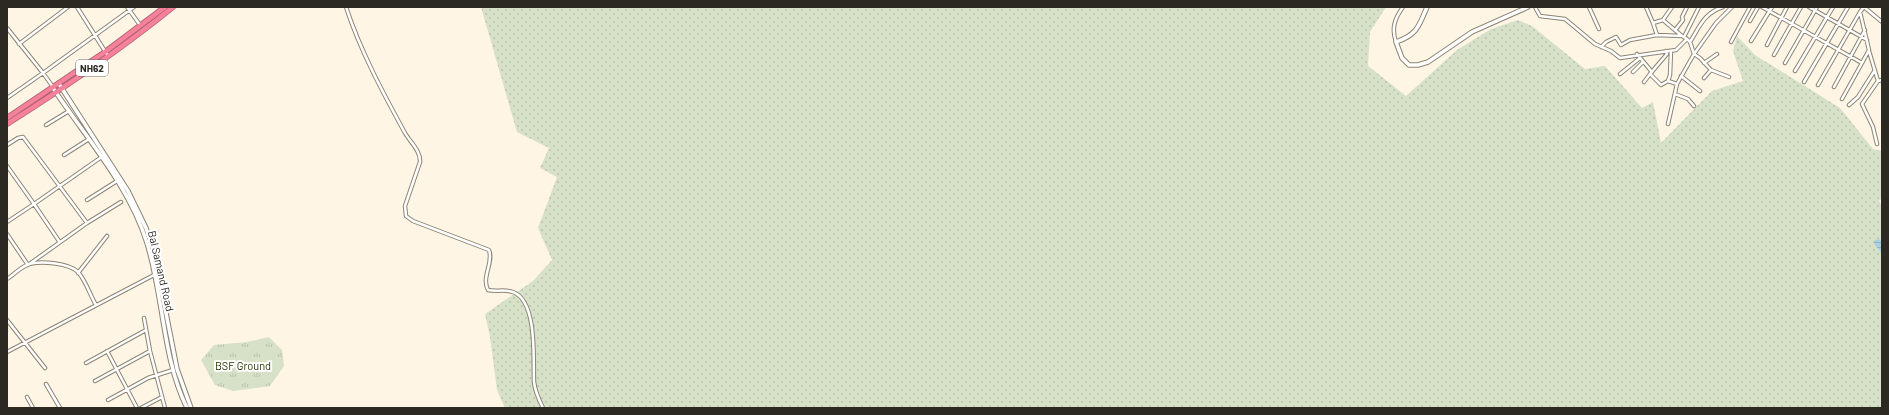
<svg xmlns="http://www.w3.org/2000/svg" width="1889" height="415" viewBox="0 0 1889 415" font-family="Barlow,sans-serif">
  <defs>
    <pattern id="grass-dots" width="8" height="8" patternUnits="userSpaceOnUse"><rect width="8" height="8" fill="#d7e1c7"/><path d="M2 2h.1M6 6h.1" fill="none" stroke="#b9c1ab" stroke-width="1.8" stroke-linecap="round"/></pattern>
    <pattern id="park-tufts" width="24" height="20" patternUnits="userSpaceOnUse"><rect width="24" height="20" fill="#d7e1c7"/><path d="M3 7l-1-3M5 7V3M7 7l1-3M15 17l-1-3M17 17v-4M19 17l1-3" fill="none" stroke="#b9c1ab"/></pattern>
    <pattern id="water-rules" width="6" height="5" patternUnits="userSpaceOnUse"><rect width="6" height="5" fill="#aad1e1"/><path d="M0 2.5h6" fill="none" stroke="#92b3c1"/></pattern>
  </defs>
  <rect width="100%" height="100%" fill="#fef5e4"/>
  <path fill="url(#grass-dots)" d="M481 7H1386L1370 32 1368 66 1406 96 1457 50 1491 29 1518 20 1532 26 1585 69 1605 66 1642 108 1653 102 1661 143 1712 91 1743 81 1733 51 1737 36 1755 55 1840 108 1873 149 1882 151V199L1879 200 1882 207V241L1879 239 1874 244 1882 254V408H505L497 390 490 337 485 314 533 281 552 260 538 228 557 177 540 168 549 148 517 132Z"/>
  <path fill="url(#park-tufts)" d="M269 337 282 350 284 366 270 386 233 391 215 385 201 360 214 345 247 342Z"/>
  <path fill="url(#water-rules)" d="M1879 239 1882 241V254L1874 244 1875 240Z"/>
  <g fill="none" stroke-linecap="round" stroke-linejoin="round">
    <g stroke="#8c8575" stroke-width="4.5">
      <path id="street" d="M77 7 108 56
        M127 7 140 25
        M346 7C360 50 383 93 405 133 410 142 421 151 420 162L405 206 406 216 413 221 489 250C494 263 481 277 488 290 496 292 505 289 513 292 538 301 533 361 534 382 535 391 539 400 543 408
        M1535 7 1540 16 1565 19 1595 44 1611 51 1620 58 1676 50 1687 39 1690 42C1700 26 1704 13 1723 7
        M1589 7 1599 29
        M1646 7 1653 23 1663 20 1672 7
        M1762 7 1862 63 1869 50 1860 12 1864 7
        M1809 7 1867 40
        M1864 7 1882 22
        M1663 20 1682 36
        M1750 21 1758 7
        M1653 23 1657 35 1682 36 1687 39
        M7 28 43 73 134 7
        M1676 29 1683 20 1682 17 1687 7
        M1684 37 1699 7
        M1751 41 1772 7
        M1396 42C1391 28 1395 18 1403 7
        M1690 42 1694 54 1716 23 1732 7
        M1731 42 1750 7
        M19 44 68 7
        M1767 45 1787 7
        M1601 47 1606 42 1616 37 1621 45 1630 40 1657 35
        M1666 51 1667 54 1650 74 1661 85 1668 81 1677 84
        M1869 51 1878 81 1882 80
        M1637 54 1652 72
        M1774 55 1801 7
        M1704 63 1717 54
        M1785 63 1817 7
        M1795 71 1833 7
        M1633 72 1643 62
        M1620 74 1640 58
        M1681 76 1700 91
        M1704 78 1711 70
        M1668 81 1670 75 1671 51
        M1644 82 1650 74
        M1804 82 1848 7
        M1818 85 1860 12
        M1834 87 1865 30
        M1675 94 1688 99 1694 106
        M7 98 43 73 53 87
        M1842 99 1862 63
        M1849 105 1858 97 1875 70
        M1668 124 1677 84 1694 54 1700 58 1711 70 1729 77
        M46 125 69 111
        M1877 144 1873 127 1862 104 1878 81
        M7 145 18 138 23 137 87 223
        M64 155 89 139
        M7 166 34 204 7 222
        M87 200 117 181
        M7 234 28 265 87 223 121 202
        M59 241 34 204 103 156
        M78 273 107 236
        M7 279C13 275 20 268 27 265 39 260 69 263 78 272 86 281 90 295 96 305
        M144 318 150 351 165 408
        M7 320 45 368
        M107 351 137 408
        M7 352 154 275
        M86 363 146 330
        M95 381 150 351
        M46 384 60 408
        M27 397 33 408
        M108 400 148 378 173 370
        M141 408 162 397"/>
    </g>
    <g stroke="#8c8575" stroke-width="5.5">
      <path id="secondary" d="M1427 7C1419 26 1417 35 1396 42L1402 58 1409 65H1418L1428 62 1472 32 1528 7
        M59 84 128 191 146 228 154 252 177 369 191 408
        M53 88C86 138 129 185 147 243 164 297 162 357 187 408"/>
    </g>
    <g stroke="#af6271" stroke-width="6">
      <path id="highway" d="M7 118 105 52 165 7
        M7 124C64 88 120 50 173 7"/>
    </g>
    <use href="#street" stroke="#fff" stroke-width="2.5"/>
    <use href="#secondary" stroke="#fff" stroke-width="3.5"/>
    <use href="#highway" stroke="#f6819b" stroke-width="4.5"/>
  </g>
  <g text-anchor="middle" stroke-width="4" stroke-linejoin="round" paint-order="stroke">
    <rect fill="#fff" stroke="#6b6964" stroke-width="1" x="76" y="60" width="32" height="16" rx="3"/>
    <g font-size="10" font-weight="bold" fill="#2c2922">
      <text x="92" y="72">NH62</text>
    </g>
    <g font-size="11" fill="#2c2922" stroke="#fff">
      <text transform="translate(161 271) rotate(77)" y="4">Bal Samand Road</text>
    </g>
    <g font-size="11" fill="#283600" stroke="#fff">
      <text x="243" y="370">BSF Ground</text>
    </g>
  </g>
  <rect width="1889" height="415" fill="none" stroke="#2c2922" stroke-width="16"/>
</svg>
